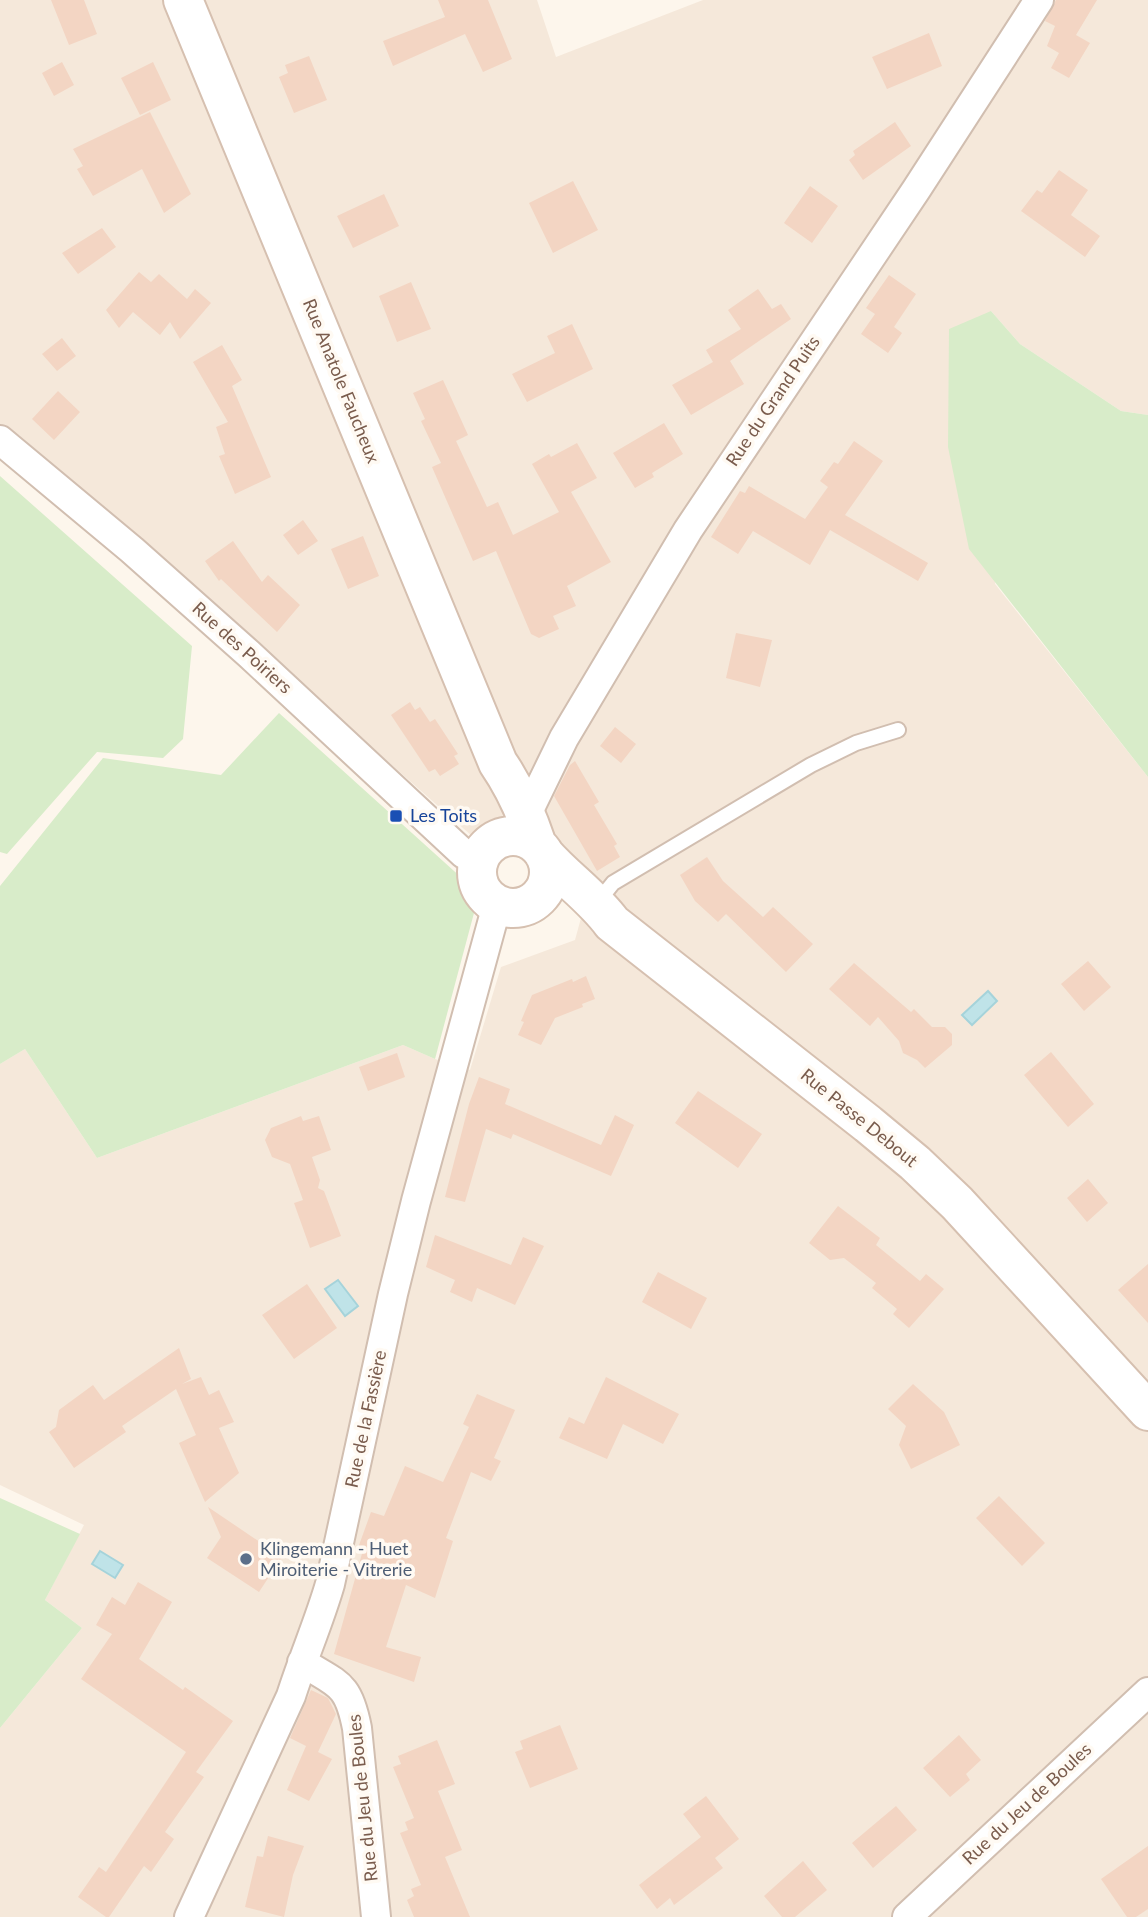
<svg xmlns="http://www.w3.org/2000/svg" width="1148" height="1917" viewBox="0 0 1148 1917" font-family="Lato,sans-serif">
  <rect width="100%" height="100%" fill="#fdf6ec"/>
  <path fill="#f5e8da" d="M0 0H537L556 57 703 0H1148V415L1121 411 1020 344 991 311 995 584 1148 777V1917H0V1728L82 1628 45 1600 84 1525 0 1485V1064L25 1049 97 1158 403 1045 435 1059 470 1070 501 967 575 940 590 885 539 818 472 836 19 435 0 455Z"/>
  <path fill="#d8ecc9" d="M991 311 1020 344 1121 411 1148 415V777L969 549 948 447 949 329Z
    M0 476 192 646 183 739 163 758 97 752 7 854 0 852Z
    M279 713 464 880 474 913 435 1059 403 1045 97 1158 25 1049 0 1064V886L103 758 221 775Z
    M0 1498 80 1534 45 1600 82 1628 0 1728Z"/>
  <path fill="#bfe3e8" stroke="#a5d3da" stroke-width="2" d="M988 991 997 1001 972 1025 962 1015Z
    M338 1280 358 1306 345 1316 325 1289Z
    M100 1551 123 1565 115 1578 92 1564Z"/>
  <path fill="#f3d5c3" d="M51 0H84L97 34 69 45Z
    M438 0H488L512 59 483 72 465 34 393 66 383 41 445 17Z
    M1056 0H1097L1076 35 1090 43 1069 78 1051 68 1059 53 1047 46 1055 26 1045 21Z
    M929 33 942 66 887 89 872 57Z
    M309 56 327 100 294 113 279 77 288 73 285 65Z
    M62 62 74 85 54 96 42 73Z
    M153 62 171 100 140 115 121 78Z
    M150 112 191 194 164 213 142 169 93 196 77 169 83 166 73 149Z
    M895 122 911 146 863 180 849 160 855 155 853 151Z
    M1059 170 1088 190 1071 215 1100 236 1085 257 1021 211 1037 190 1042 193Z
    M573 181 598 230 553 253 529 203Z
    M810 186 838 206 812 243 784 223Z
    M384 194 399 226 353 248 337 216Z
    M102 228 116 247 78 274 62 253Z
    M139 272 151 282 159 274 187 299 195 289 211 303 180 339 170 322 160 335 133 312 119 328 106 310Z
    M889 275 916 294 894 327 902 333 888 353 861 334 875 314 866 308Z
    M411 282 431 329 397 342 379 296Z
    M758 289 772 309 781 304 791 319 730 361 744 384 691 415 672 385 713 362 706 350 741 329 728 310Z
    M572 324 593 369 527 402 512 374 555 353 547 336Z
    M62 338 76 356 57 371 42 354Z
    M222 345 242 380 232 386 271 477 235 494 219 456 225 454 216 427 228 422 193 362Z
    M443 380 468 435 456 441 487 507 498 502 513 535 559 512 532 464 549 454 551 457 577 443 597 478 571 492 611 562 567 586 576 606 553 616 559 629 539 638 531 634 496 551 473 561 432 467 441 463 421 421 425 419 413 393Z
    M58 391 80 412 54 440 32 419Z
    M664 423 683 454 652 473 654 477 635 488 613 453Z
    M854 441 883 461 845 515 928 563 918 581 830 530 810 565 753 531 738 554 711 537 740 491 745 493 749 486 805 519 828 487 820 481 834 462 838 464Z
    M303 520 318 541 298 555 283 535Z
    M363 536 379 576 348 589 331 549Z
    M233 541 262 582 268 575 300 605 277 632 221 579 219 581 205 561Z
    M736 633 772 640 760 687 726 678Z
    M410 702 415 710 420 707 430 722 435 719 458 754 454 756 459 764 440 776 435 769 429 772 391 715Z
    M615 727 636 744 621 763 600 746Z
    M575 761 599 802 594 805 617 844 614 846 620 857 597 871 554 796 570 765Z
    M707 857 723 881 763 917 773 907 813 944 786 972 726 914 718 922 695 901 680 875Z
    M1088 961 1111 987 1084 1011 1061 984Z
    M854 963 911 1012 914 1009 932 1027H945L952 1034V1045L925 1068 917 1060 903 1053 899 1041 878 1017 870 1026 829 989Z
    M586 976 595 999 582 1004 583 1007 555 1018 541 1045 518 1035 524 1022 521 1021 532 995 572 979 573 982Z
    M1051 1052 1094 1104 1068 1127 1024 1075Z
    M397 1053 405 1077 368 1091 359 1067Z
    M479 1077 510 1089 505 1104 601 1145 615 1115 634 1125 611 1176 513 1134 511 1139 486 1129 465 1202 445 1197 469 1104Z
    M698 1091 762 1134 738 1168 675 1123Z
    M301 1116 303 1121 319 1116 331 1150 312 1157 320 1180 318 1188 324 1191 341 1236 310 1248 294 1203 303 1200 290 1164 272 1157 265 1140 271 1128Z
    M1088 1179 1108 1203 1087 1222 1067 1198Z
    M838 1206 880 1238 876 1245 920 1281 926 1274 944 1289 909 1328 893 1314 897 1309 872 1288 876 1283 844 1258 830 1260 809 1243Z
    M435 1235 511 1265 523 1237 544 1246 515 1305 477 1288 472 1302 450 1292 455 1280 426 1267Z
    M1148 1264V1323L1118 1290Z
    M658 1272 707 1298 691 1329 642 1302Z
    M307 1284 337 1328 294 1359 262 1315Z
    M179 1348 191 1379 182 1384 201 1377 209 1395 219 1390 234 1422 219 1428 239 1473 205 1502 179 1443 196 1435 176 1389 122 1426 126 1432 74 1468 49 1432 56 1427 59 1410 93 1385 104 1400Z
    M606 1377 679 1414 663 1444 623 1424 607 1459 559 1438 569 1417 584 1424Z
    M913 1384 944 1412 960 1445 911 1469 899 1445 906 1426 888 1409Z
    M477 1394 515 1410 494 1458 501 1461 491 1481 471 1472 446 1538 453 1541 435 1598 406 1585 386 1647 421 1657 414 1682 334 1654 363 1550 358 1548 371 1512 384 1516 405 1466 443 1482 469 1427 463 1424Z
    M999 1496 1045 1543 1022 1566 976 1518Z
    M208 1507 282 1557 259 1592 207 1558 221 1537Z
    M138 1582 172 1602 139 1659 183 1690 185 1687 233 1721 196 1772 204 1777 165 1832 174 1839 151 1872 144 1866 109 1917H106L78 1897 99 1867 106 1872 186 1752 81 1679 112 1634 96 1625 112 1597 125 1605Z
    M311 1690 328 1698 336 1714 318 1752 310 1748 332 1759 309 1801 287 1790 306 1746 290 1738Z
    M560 1725 578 1769 530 1788 515 1752 523 1749 520 1741Z
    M959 1735 981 1760 966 1774 970 1780 950 1797 923 1768Z
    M437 1740 455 1784 438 1791 462 1850 445 1857 470 1917H414L407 1900 414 1896 411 1889 421 1885 400 1833 408 1830 405 1822 414 1818 393 1767 401 1764 398 1756Z
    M706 1796 739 1839 715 1858 723 1868 674 1905 670 1898 657 1909 639 1885 701 1837 683 1814Z
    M896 1806 917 1830 873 1868 852 1843Z
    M268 1836 304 1846 293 1875 284 1917 245 1907 257 1856 263 1857Z
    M1148 1846V1909L1136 1917H1127L1101 1879Z
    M803 1861 827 1890 795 1917H782L764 1896Z"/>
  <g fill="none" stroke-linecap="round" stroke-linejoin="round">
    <g stroke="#d1beb0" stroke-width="18">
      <path id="service" d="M597 903 613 883 811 765 856 743 898 730"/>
    </g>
    <g stroke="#d1beb0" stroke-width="32">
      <path id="minor" d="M0 440 132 550 249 654 464 854 480 859
        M527 814 564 738 688 530 916 190 1039 0
        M302 1662C338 1685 348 1682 357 1728L376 1917
        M189 1917 291 1696C303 1658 319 1622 330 1584L393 1294 416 1201 497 905
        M907 1917 1148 1692"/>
    </g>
    <g stroke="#d6c0b0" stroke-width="42">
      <path id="secondary" d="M183 0 498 763C516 789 527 815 537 845
        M477 872a36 36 0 1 1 72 0a36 36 0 1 1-72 0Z
        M544 854C566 879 593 897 612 923L868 1124 915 1163 957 1203 1148 1411"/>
    </g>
    <use href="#service" stroke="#fff" stroke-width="14"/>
    <use href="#minor" stroke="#fff" stroke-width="28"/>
    <use href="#secondary" stroke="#fff" stroke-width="38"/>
  </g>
  <rect fill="#1a4fb4" stroke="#fffaf3" stroke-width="2.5" x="389" y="809" width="14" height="14" rx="3.5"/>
  <circle fill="#5c6f8a" stroke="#fffaf3" stroke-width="2.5" cx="246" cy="1559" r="7"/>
  <g text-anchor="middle" stroke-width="7" stroke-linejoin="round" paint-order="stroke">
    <g font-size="18" fill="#7a5c4d" stroke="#fffaf3">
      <text transform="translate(341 381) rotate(68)" y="6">Rue Anatole Faucheux</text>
      <text transform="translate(773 401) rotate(-56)" y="6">Rue du Grand Puits</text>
      <text transform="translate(242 648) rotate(42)" y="6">Rue des Poiriers</text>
      <text transform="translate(859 1118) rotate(39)" y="6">Rue Passe Debout</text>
      <text transform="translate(366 1419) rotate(-78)" y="6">Rue de la Fassière</text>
      <text transform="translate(363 1798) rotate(-96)" y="6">Rue du Jeu de Boules</text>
      <text transform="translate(1027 1804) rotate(-43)" y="6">Rue du Jeu de Boules</text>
    </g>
    <g font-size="18" fill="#164399" stroke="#fffaf3" text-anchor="start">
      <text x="410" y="822">Les Toits</text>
    </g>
    <g font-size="18" fill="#4e5e75" stroke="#fffaf3" text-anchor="start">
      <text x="260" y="1555">Klingemann - Huet<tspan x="260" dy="21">Miroiterie - Vitrerie</tspan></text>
    </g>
  </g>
</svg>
